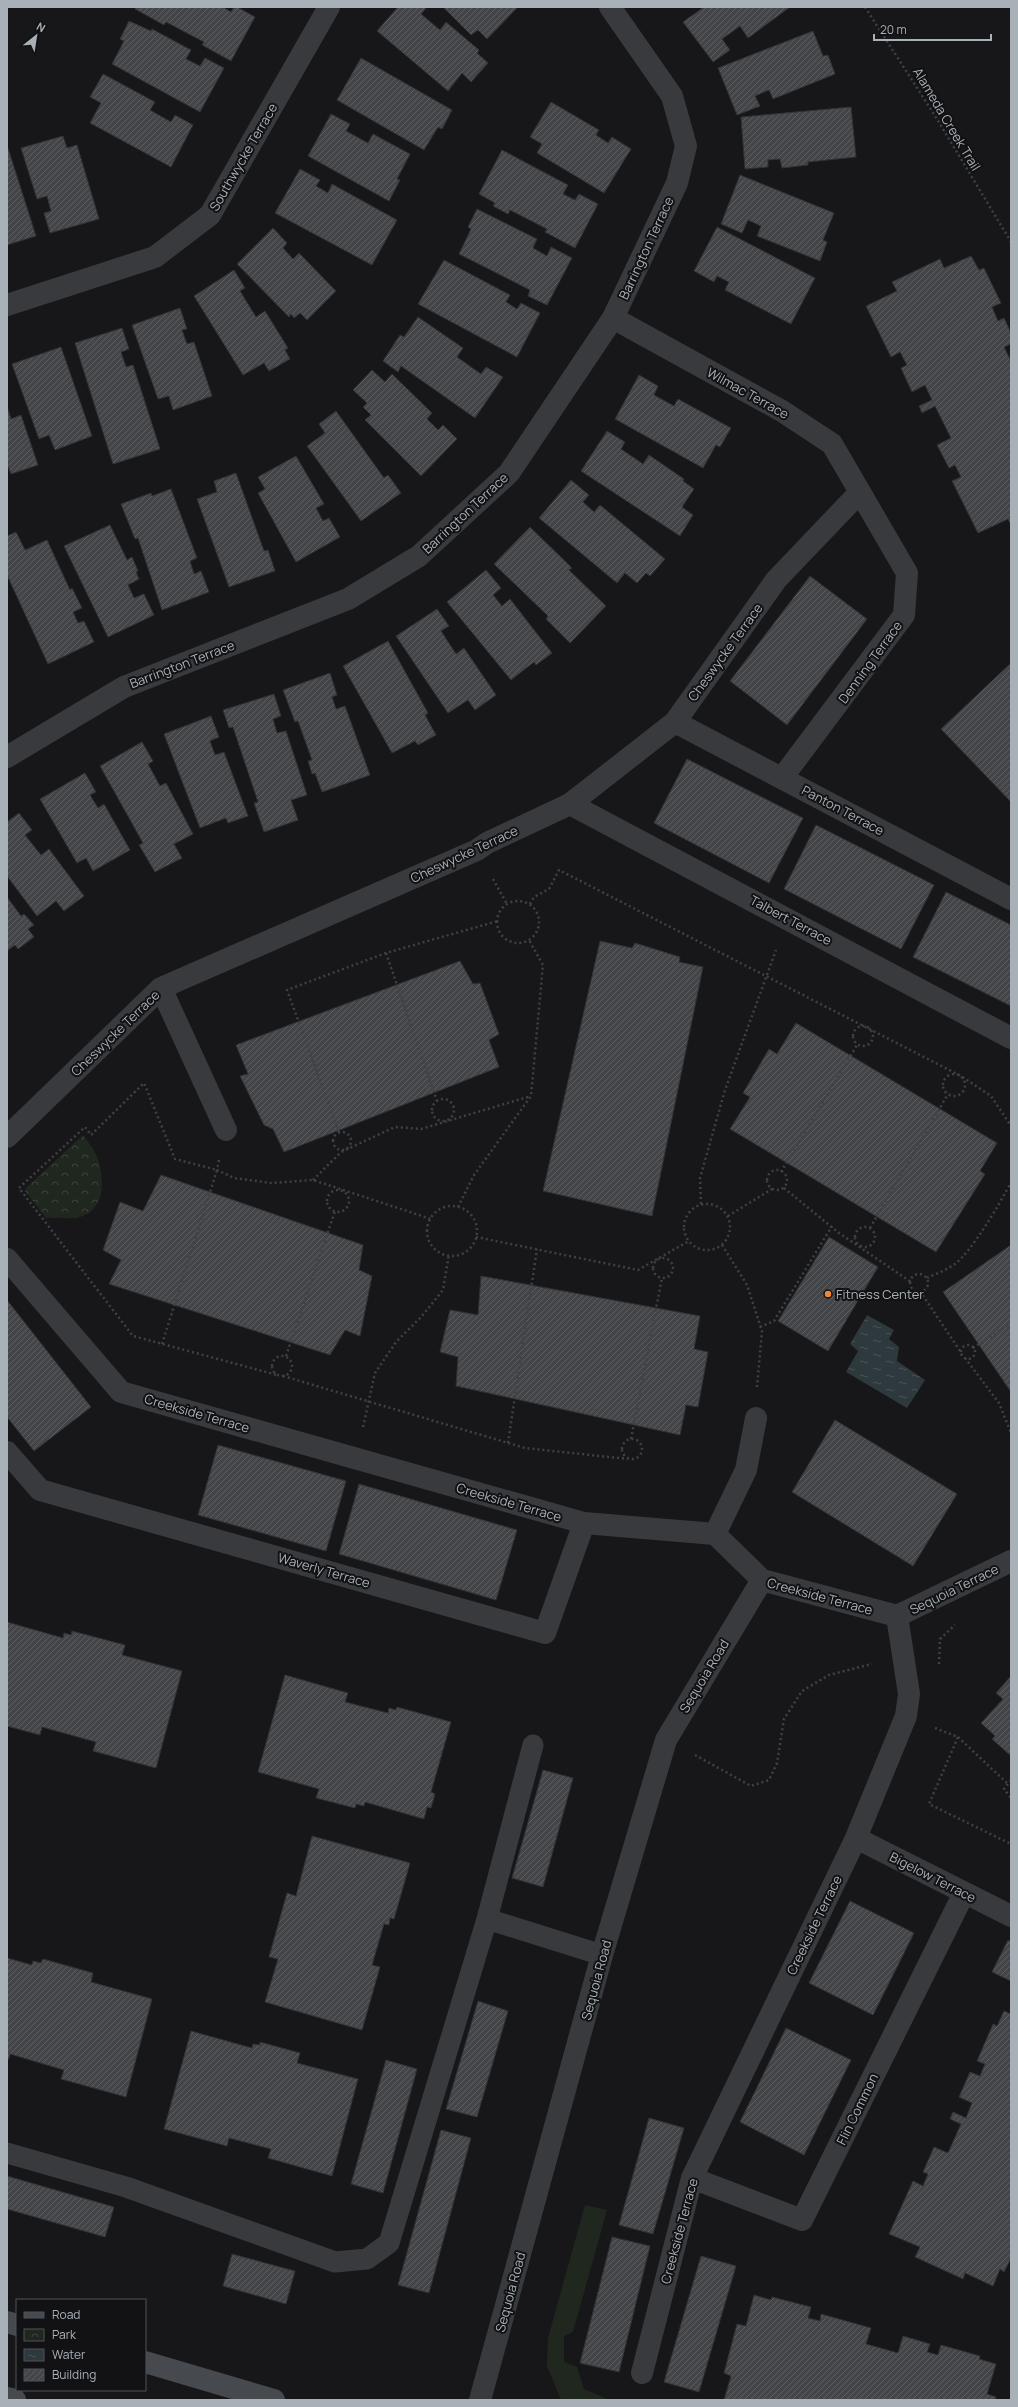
<svg xmlns="http://www.w3.org/2000/svg" width="1018" height="2407" viewBox="0 0 1018 2407" font-family="Manrope,sans-serif">
  <defs>
    <pattern id="park-crowns" width="20" height="18" patternUnits="userSpaceOnUse"><rect width="20" height="18" fill="#1f271f"/><path d="M2 6a3 3 0 1 1 6 0M12 15a3 3 0 1 1 6 0" fill="none" stroke="#3d443d"/></pattern>
    <pattern id="water-ripples" width="26" height="14" patternUnits="userSpaceOnUse"><rect width="26" height="14" fill="#2d393c"/><path d="M2 4q2-2 4 0t4 0M15 11q2-2 4 0t4 0" fill="none" stroke="#495356"/></pattern>
    <pattern id="building-hatch" width="6" height="6" patternUnits="userSpaceOnUse"><rect width="6" height="6" fill="#434549"/><path d="M-1 1l2-2M0 6l6-6M5 7l2-2" fill="none" stroke="#5b5d61"/></pattern>
  </defs>
  <rect width="100%" height="100%" fill="#171719"/>
  <path fill="#1f271f" d="M585 2205 607 2210 573 2332 564 2336V2362L577 2367 584 2389 605 2398 606 2400H561L547 2366 548 2338Z"/>
  <path fill="url(#park-crowns)" d="M83 1135C88 1142 95 1151 98 1159 104 1178 106 1207 83 1216 73 1220 57 1217 46 1218L25 1191 27 1187Z"/>
  <path fill="url(#water-ripples)" d="M867 1315 894 1330 889 1339 899 1347 897 1361 925 1380 907 1408 846 1372 858 1351 850 1344Z"/>
  <path fill="url(#building-hatch)" stroke="#313235" d="M136 7H223L231 12 234 7H237L255 17 231 61 202 45 204 42 166 22 164 25 135 9Z
    M398 7H427L421 14 440 30 446 22 479 50 477 53 488 63 471 82 462 73 448 91 377 31Z
    M443 7H518L487 39 478 30 471 35Z
    M704 7H790L748 38 740 26 722 39 730 50 713 62 683 22Z
    M129 21 151 31 152 29 191 50 186 59 200 66 205 58 224 68 200 112 112 64 124 41 120 39Z
    M813 31 823 56 828 55 835 74 773 99 769 90 755 96 760 106 737 115 718 68Z
    M361 58 452 110 442 129 438 127 424 150 337 100Z
    M103 74 155 102 150 110 171 122 175 115 193 125 171 167 90 123 101 103 90 97Z
    M551 102 599 130 596 135 608 143 612 137 631 149 604 193 537 153 542 144 530 137Z
    M851 107 856 157 808 162V165L782 168 780 159 768 160V167L745 169 741 117Z
    M331 114 350 124 346 131 368 143 373 134 410 154 397 179 400 180 389 201 308 156Z
    M63 136 67 148 77 145 99 219 50 233 44 213 51 211 47 196 37 199 21 148Z
    M7 145 36 236 7 245Z
    M502 150 568 185 563 194 575 200 579 194 598 204 575 248 545 232 547 229 510 210 508 214 493 206 495 203 479 194Z
    M300 169 320 180 316 186 328 193 332 184 397 220 372 265 275 213Z
    M740 175 834 213 823 240 827 242 820 261 757 236 761 226 748 220 742 233 721 224Z
    M477 209 537 239 533 248 547 256 551 247 572 258 547 305 528 296 530 290 459 254 471 229 468 227Z
    M717 227 815 278 791 324 725 290 729 282 717 276 714 282 694 271Z
    M273 228 287 243 283 248 293 259 299 253 336 291 307 320 300 313 294 318 291 314 289 317 237 264Z
    M971 256 979 270 984 268 1001 303 992 307 998 321 1004 318 1011 333V344L1004 347 1011 361V525L1008 519 978 533 952 481 961 477 955 465 949 468 937 445 951 438 935 406 922 413 919 406 932 400 925 385 912 392 901 368 907 365 900 352 891 357 866 306 897 291 892 282 940 259 944 268Z
    M444 260 510 295 506 302 517 309 521 303 540 313 517 357 418 304Z
    M234 270 245 288 240 291 256 317 265 311 288 348 285 350 290 359 269 371 264 363 243 375 194 296Z
    M180 308 187 329 182 330 187 344 194 342 212 396 173 410 169 396 158 399 132 325Z
    M418 317 463 348 457 357 481 374 486 367 503 377 475 418 401 366 398 372 383 361 400 335 404 337Z
    M122 328 129 349 121 352 126 367 133 365 160 449 113 464 75 343Z
    M61 347 92 436 55 450 49 435 39 439 12 364Z
    M372 370 385 382 392 374 432 413 427 419 438 430 443 425 457 439 421 476 365 420 371 415 363 407 367 403 353 390Z
    M639 375 658 386 654 395 674 406 678 399 731 428 720 447 716 445 703 468 615 419Z
    M7 406 11 419 21 415 38 465 11 474 7 464Z
    M336 411 384 478 388 475 401 493 361 521 307 446 325 433 319 424Z
    M607 431 625 442 621 449 643 464 649 455 684 479 683 481 694 489 682 507 693 515 680 536 581 471Z
    M296 456 324 504 316 508 323 521 329 518 340 537 296 562 258 493 265 489 258 477Z
    M236 473 264 551 268 550 275 571 229 587 197 499 217 492 214 481Z
    M571 480 589 495 583 502 594 512 600 505 665 559 650 576 646 573 637 583 625 573 617 583 539 518Z
    M171 489 197 558 190 561 194 574 201 571 209 592 162 610 138 538 135 539 121 504 151 493 152 496Z
    M110 525 127 560 132 557 138 571 136 572 139 579 128 585 134 598 144 594 154 615 108 637 64 546Z
    M530 527 572 568 569 570 606 606 570 643 546 619 548 616 494 564Z
    M16 532 25 550 47 540 70 590 72 588 82 608 73 612 78 623 84 621 94 642 48 664 7 575V536Z
    M486 570 501 588 493 595 502 606 510 599 552 653 536 665 534 662 511 680 447 602Z
    M810 576 867 619 787 725 730 681Z
    M437 609 449 626 441 631 456 654 464 648 496 695 475 710 468 700 448 713 396 636Z
    M388 641 428 713 425 715 436 735 418 745 415 741 392 753 343 666Z
    M1011 663V802L941 729Z
    M330 673 337 695 332 697 336 709 345 706 370 775 322 792 315 773 312 774 308 761 312 760 298 721 295 722 283 690Z
    M274 694 281 716 273 719 277 733 286 731 307 795 291 800 298 820 264 832 254 803 258 802 233 727 229 728 223 710Z
    M211 716 219 737 210 741 215 755 224 752 248 816 228 823 226 818 200 828 164 734Z
    M142 742 153 761 148 764 160 786 166 783 193 834 174 844 182 858 155 872 139 845 143 843 100 766Z
    M687 759 803 818 769 883 654 823Z
    M85 773 96 792 90 795 98 808 104 804 130 850 93 871 86 858 77 863 40 799Z
    M19 813 32 830 25 835 41 855 49 849 84 896 64 911 56 901 37 916 7 876V822Z
    M816 825 934 885 901 949 784 889Z
    M946 892 1011 925V1006L913 957Z
    M7 897 21 916 24 914 34 925 28 929 34 937 18 949 15 945 7 951Z
    M600 941 632 948 635 943 680 957 679 962 703 967 652 1216 543 1191Z
    M460 961 473 984 480 983 499 1034 489 1040 499 1067 284 1152 273 1129 264 1125 240 1076 248 1074 236 1045Z
    M796 1023 997 1143 980 1171 985 1174 936 1252 730 1129 750 1097 743 1093 769 1049 777 1054Z
    M161 1175 363 1245 359 1270 372 1276 360 1336 345 1330 330 1355 109 1284 121 1260 103 1250 120 1202 143 1211Z
    M829 1237 878 1267 828 1351 778 1321Z
    M1011 1245V1392L943 1292Z
    M481 1276 700 1316 694 1349 708 1352 698 1407 686 1405 680 1435 456 1386 458 1357 440 1352 450 1310 478 1315Z
    M7 1300 91 1407 34 1451 7 1417Z
    M835 1420 957 1494 913 1566 792 1492Z
    M218 1445 346 1481 326 1551 198 1515Z
    M359 1484 517 1530 496 1600 339 1554Z
    M7 1622 63 1638 64 1633 71 1635 72 1631 125 1645 122 1655 182 1671 156 1768 93 1751 96 1742 42 1727 40 1735 7 1726Z
    M285 1675 348 1693 345 1702 388 1713 389 1708 396 1710 397 1707 451 1722 431 1792 435 1794 431 1808 427 1807 424 1819 365 1802 364 1806 356 1804 355 1808 316 1798 319 1789 258 1772Z
    M1011 1676V1756L992 1739 995 1736 981 1723 1003 1699 996 1693Z
    M543 1770 573 1778 543 1887 512 1878Z
    M312 1836 410 1863 394 1919 390 1918 389 1925 384 1924 372 1965 380 1967 362 2030 265 2002 278 1959 269 1957 287 1893 296 1896Z
    M850 1901 914 1933 873 2015 809 1983Z
    M1008 1940 1011 1942V1981L992 1972Z
    M7 1958 32 1965 33 1961 41 1963 43 1959 93 1973 91 1982 152 1999 126 2097 61 2079 64 2070 10 2054 9 2059H7Z
    M478 2001 508 2011 477 2117 446 2109Z
    M1004 2011 1011 2014V2258L1004 2272 1000 2269 993 2286 965 2273 963 2279 915 2257 920 2247 889 2234 913 2181 923 2186 928 2174 923 2172 934 2147 948 2153 961 2124 950 2119 953 2112 966 2118 972 2103 959 2097 970 2072 980 2076 985 2064 977 2061 993 2024 997 2026Z
    M786 2028 851 2060 804 2155 740 2122Z
    M191 2031 252 2048 253 2044 260 2045V2042L300 2053 297 2063 358 2079 332 2176 268 2158 271 2149 229 2138 227 2146 164 2129Z
    M386 2060 417 2069 383 2193 351 2184Z
    M649 2118 684 2128 653 2234 619 2225Z
    M441 2130 471 2138 429 2293 398 2285Z
    M7 2176 114 2207 105 2237 7 2209Z
    M612 2237 650 2246 619 2372 580 2363Z
    M232 2254 295 2271 286 2304 223 2286Z
    M701 2256 736 2266 699 2392 664 2382Z
    M754 2295 771 2300 772 2297 811 2307 808 2318 820 2321 821 2314 871 2328 866 2344 898 2353 903 2336 930 2344 927 2352 938 2355 941 2345 980 2356 979 2359 996 2364 987 2394 996 2397 995 2400H724L731 2376 724 2373 737 2324 746 2326Z"/>
  <g fill="none" stroke-linecap="round" stroke-linejoin="round">
    <path stroke="#3e4145" stroke-width="2.5" stroke-dasharray="2 3" stroke-linecap="butt" d="M865 7 937 119 1011 242
      M493 879 507 904
      M497 922a21 21 0 1 1 42 0a21 21 0 1 1-42 0Z
      M530 904 534 897 549 889 559 870 961 1076 991 1096 1011 1126
      M386 953 437 1101
      M853 1036a10 10 0 1 1 20 0a10 10 0 1 1-20 0Z
      M943 1085a11 11 0 1 1 22 0a11 11 0 1 1-22 0Z
      M432 1110a11 11 0 1 1 22 0a11 11 0 1 1-22 0Z
      M333 1141a9 9 0 1 1 18 0a9 9 0 1 1-18 0Z
      M339 1132 287 990 386 953 498 921
      M219 1160 217 1170 234 1178 271 1183 313 1180 431 1219
      M767 1180a10 10 0 1 1 20 0a10 10 0 1 1-20 0Z
      M781 1172 857 1045
      M313 1180 341 1152 395 1127 421 1129 531 1096
      M784 1188 839 1233 911 1282
      M327 1201a11 11 0 1 1 22 0a11 11 0 1 1-22 0Z
      M684 1227a23 23 0 1 1 46 0a23 23 0 1 1-46 0Z
      M701 1204 700 1178 725 1090 776 950
      M427 1231a25 25 0 1 1 50 0a25 25 0 1 1-50 0Z
      M458 1207 474 1175 531 1096 543 965 529 940
      M728 1216 772 1189
      M855 1237a10 10 0 1 1 20 0a10 10 0 1 1-20 0Z
      M870 1228 948 1094
      M476 1237 638 1270 689 1241
      M722 1245 747 1285 762 1331 757 1387
      M653 1268a10 10 0 1 1 20 0a10 10 0 1 1-20 0Z
      M910 1283a9 9 0 1 1 18 0a9 9 0 1 1-18 0Z
      M927 1278C935 1274 947 1270 955 1264 972 1251 1001 1202 1011 1182
      M920 1291 962 1354
      M760 1327 774 1321 832 1226
      M162 1344 217 1170 175 1159 144 1083 91 1135 85 1127 19 1188 133 1336 277 1375
      M961 1352a7 7 0 1 1 14 0a7 7 0 1 1-14 0Z
      M973 1348 1011 1323
      M272 1366a10 10 0 1 1 20 0a10 10 0 1 1-20 0Z
      M286 1356 335 1211
      M965 1358 999 1403 1011 1433
      M283 1376 525 1448 628 1459
      M363 1427 375 1373 396 1342 422 1316 443 1290 449 1254
      M622 1449a10 10 0 1 1 20 0a10 10 0 1 1-20 0Z
      M631 1439 662 1278
      M508 1443 537 1249
      M939 1664 940 1639 955 1625
      M935 1728 958 1737 929 1804 1011 1844
      M958 1737 1007 1783
      M695 1755 751 1786 769 1780 777 1763 784 1719 802 1691 829 1675 872 1664
      M1011 1780 1004 1789 1011 1798"/>
    <path stroke="#383a3e" stroke-width="21" d="M487 1919 602 1955
      M7 2153 126 2187 335 2262 367 2259 389 2243 487 1919 533 1745"/>
    <path stroke="#383a3e" stroke-width="22" d="M7 305 155 257 210 215 329 7
      M613 318 782 411 832 444 907 573 904 615 782 778
      M675 722 1011 899
      M7 757 124 687 348 599 419 556 509 473 613 318 677 183 686 146 672 96 610 7
      M570 804 1011 1038
      M161 988 226 1130
      M7 1137 161 988 477 850 487 843 570 804 675 722 776 580 860 492
      M7 1259 121 1392 584 1523 715 1534 762 1580 897 1616
      M7 1452 40 1490 545 1633 584 1523
      M715 1534 746 1470 756 1418
      M897 1616 1011 1561
      M856 1838 1011 1916
      M692 2178 802 2220 964 1893
      M642 2373 692 2178 856 1838 906 1716 909 1694 897 1616
      M480 2400 602 1955 666 1740 762 1580"/>
    <path stroke="#46494e" stroke-width="22" d="M7 2322 17 2325
      M145 2362 274 2400
      M7 2398 15 2400"/>
  </g>
  <circle fill="#ef8738" stroke="#121214" stroke-width="1.5" cx="828" cy="1294" r="4"/>
  <g text-anchor="middle" stroke-width="4" stroke-linejoin="round" paint-order="stroke">
    <g font-size="13" fill="#a9b1b8" stroke="#121214">
      <text transform="translate(947 119) rotate(59)" y="5">Alameda Creek Trail</text>
      <text transform="translate(243 157) rotate(-60)" y="5">Southwycke Terrace</text>
      <text transform="translate(646 248) rotate(-65)" y="5">Barrington Terrace</text>
      <text transform="translate(748 393) rotate(29)" y="5">Wilmac Terrace</text>
      <text transform="translate(465 513) rotate(-43)" y="5">Barrington Terrace</text>
      <text transform="translate(725 652) rotate(-54)" y="5">Cheswycke Terrace</text>
      <text transform="translate(870 662) rotate(-54)" y="5">Denning Terrace</text>
      <text transform="translate(182 664) rotate(-21)" y="5">Barrington Terrace</text>
      <text transform="translate(843 810) rotate(28)" y="5">Panton Terrace</text>
      <text transform="translate(464 854) rotate(-25)" y="5">Cheswycke Terrace</text>
      <text transform="translate(791 920) rotate(28)" y="5">Talbert Terrace</text>
      <text transform="translate(115 1033) rotate(-44)" y="5">Cheswycke Terrace</text>
      <text transform="translate(197 1413) rotate(16)" y="5">Creekside Terrace</text>
      <text transform="translate(509 1502) rotate(16)" y="5">Creekside Terrace</text>
      <text transform="translate(324 1570) rotate(16)" y="5">Waverly Terrace</text>
      <text transform="translate(954 1589) rotate(-26)" y="5">Sequoia Terrace</text>
      <text transform="translate(820 1596) rotate(15)" y="5">Creekside Terrace</text>
      <text transform="translate(704 1676) rotate(-59)" y="5">Sequoia Road</text>
      <text transform="translate(933 1877) rotate(27)" y="5">Bigelow Terrace</text>
      <text transform="translate(814 1925) rotate(-64)" y="5">Creekside Terrace</text>
      <text transform="translate(596 1980) rotate(-75)" y="5">Sequoia Road</text>
      <text transform="translate(857 2109) rotate(-64)" y="5">Flin Common</text>
      <text transform="translate(679 2231) rotate(-75)" y="5">Creekside Terrace</text>
      <text transform="translate(510 2292) rotate(-75)" y="5">Sequoia Road</text>
    </g>
    <g font-size="13" fill="#a9b1b8" stroke="#121214" text-anchor="start">
      <text x="836" y="1299">Fitness Center</text>
    </g>
  </g>
  <rect width="1018" height="2407" fill="none" stroke="#a9b1b8" stroke-width="16"/>
  <rect x="16" y="2299" width="130" height="92" fill="#121214" stroke="#4e5256"/>
  <rect x="24" y="2312" width="20" height="6" fill="#46494e" stroke="#4e5256"/>
  <text x="52" y="2319" font-size="12" fill="#a9b1b8">Road</text>
  <rect x="24" y="2329" width="20" height="12" fill="url(#park-crowns)" stroke="#4e5256"/>
  <text x="52" y="2339" font-size="12" fill="#a9b1b8">Park</text>
  <rect x="24" y="2349" width="20" height="12" fill="url(#water-ripples)" stroke="#4e5256"/>
  <text x="52" y="2359" font-size="12" fill="#a9b1b8">Water</text>
  <rect x="24" y="2369" width="20" height="12" fill="url(#building-hatch)" stroke="#4e5256"/>
  <text x="52" y="2379" font-size="12" fill="#a9b1b8">Building</text>
  <g transform="translate(36 36) rotate(30)" stroke="#121214" stroke-width="3" paint-order="stroke">
  <path d="M0-3L7 15L0 10L-7 15Z" fill="#a9b1b8"/>
  <text y="-6" font-size="11" font-weight="bold" text-anchor="middle" fill="#a9b1b8">N</text>
  </g>
  <path d="M874 34v6h117v-6" fill="none" stroke="#a9b1b8" stroke-width="2"/>
  <text x="880" y="34" font-size="12" fill="#a9b1b8" stroke="#121214" stroke-width="3" paint-order="stroke">20 m</text>
</svg>
